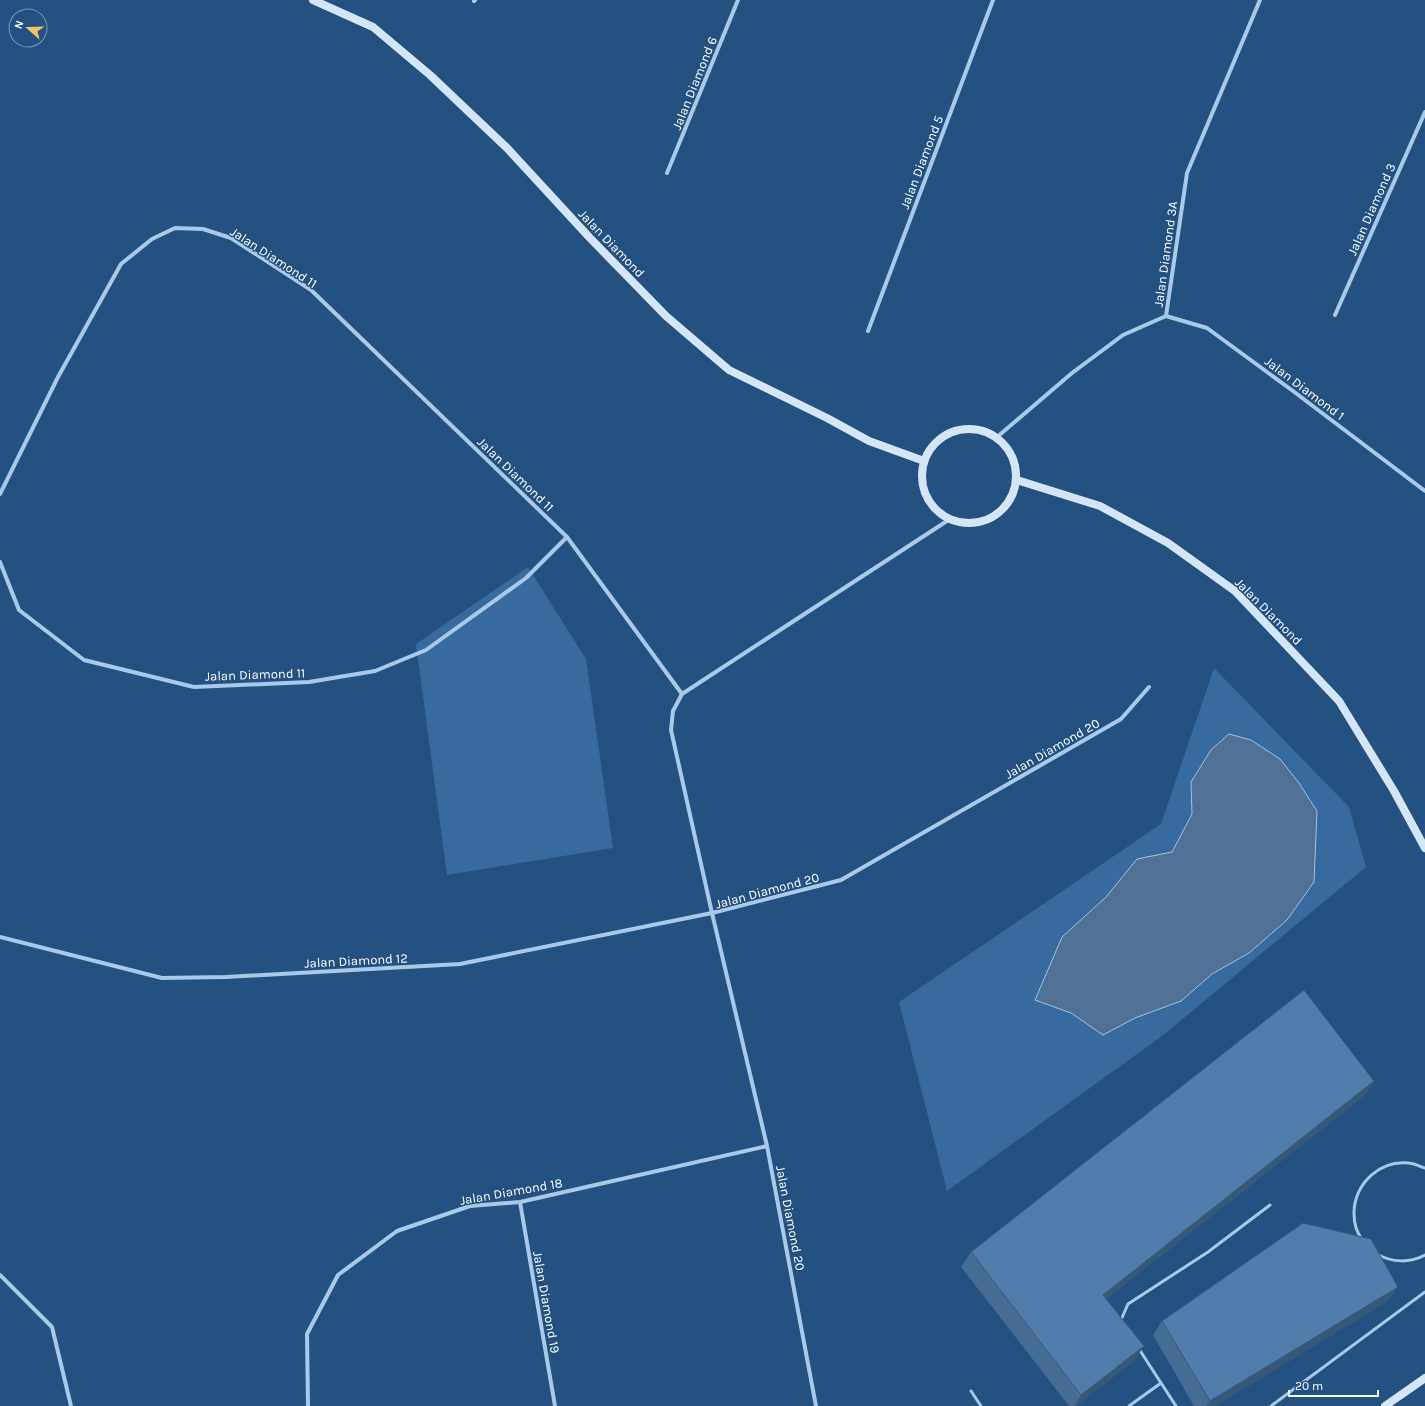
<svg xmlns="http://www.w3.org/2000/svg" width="1425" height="1406" viewBox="0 0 1425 1406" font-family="Karla,sans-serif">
  <rect width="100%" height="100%" fill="#235182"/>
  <path fill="#376b9f" d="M528 567 586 659 613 848 447 875 416 644Z
    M1214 668 1349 807 1366 867 1162 1036 947 1191 899 1002 1161 824Z"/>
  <path fill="#517295" stroke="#9ec4e8" d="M1229 734 1251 740 1280 759 1299 783 1317 811 1314 882 1287 920 1249 953 1212 974 1181 1001 1135 1018 1103 1035 1071 1013 1035 1000 1062 937 1106 897 1137 859 1172 852 1192 814 1191 782 1211 750Z"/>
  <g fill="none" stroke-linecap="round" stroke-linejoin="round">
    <path stroke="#aac9e7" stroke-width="3" d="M1362 1239C1356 1232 1354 1222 1354 1213 1354 1183 1382 1157 1414 1164 1417 1165 1421 1167 1425 1168
      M1377 1254C1392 1263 1410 1263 1425 1255
      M1122 1322 1121 1320 1128 1304 1208 1252 1270 1205
      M1139 1349 1176 1406
      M971 1391 981 1406
      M1129 1406 1161 1383
      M1271 1406 1425 1292"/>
    <path stroke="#aac9e7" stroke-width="4" d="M474 1 475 0
      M667 173 738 0
      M1335 315 1425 112
      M1166 316 1187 173 1260 0
      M1166 316 1207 328 1293 391 1425 491
      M868 331 993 0
      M997 437 1072 373 1123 335 1166 316
      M0 494 58 377 121 264 152 239 175 228 203 229 231 238 311 290 567 537 526 578 426 650 375 671 309 682 194 687 84 660 19 610 0 562
      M567 537 682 694
      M0 937 162 978 226 977 460 964 712 913 841 880 1121 719 1149 687
      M520 1202 555 1406
      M0 1275 52 1327 71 1406
      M308 1406 307 1334 338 1275 397 1231 470 1206 520 1202 767 1146
      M816 1406 767 1146 712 913 671 730 673 711 682 694 950 519"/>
    <path stroke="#d4e5f6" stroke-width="8" d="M313 0 373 27 430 75 507 148 590 238 666 316 729 370 827 418 869 441 924 461
      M922 476a47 47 0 1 1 94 0a47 47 0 1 1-94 0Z
      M1017 480 1100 506 1168 543 1235 591 1339 701 1394 791 1425 848
      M1385 1406 1425 1378"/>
  </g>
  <path fill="#456c94" d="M1374 1081 1364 1096 1106 1299 1134 1361 1076 1406H1069L961 1267 971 1252Z
    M1398 1287 1388 1301 1215 1406H1194L1153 1335 1162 1321Z"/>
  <path fill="#385878" d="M1374 1081 1364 1096 1093 1309 1103 1295Z
    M1398 1287 1388 1301 1215 1406H1206L1210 1401Z
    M1144 1346 1134 1361 1076 1406H1074L1081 1395Z"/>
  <path fill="#507dac" stroke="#385878" d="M1304 990 1374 1081 1103 1295 1144 1346 1081 1395 971 1252Z
    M1303 1223 1371 1239 1398 1287 1210 1401 1162 1321Z"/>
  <g text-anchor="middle" stroke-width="3" stroke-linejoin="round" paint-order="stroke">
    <g font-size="13" fill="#fff" stroke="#235182">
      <text transform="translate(694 83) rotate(-68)" y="5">Jalan Diamond 6</text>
      <text transform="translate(921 162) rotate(-69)" y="5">Jalan Diamond 5</text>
      <text transform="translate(1371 209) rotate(-66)" y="5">Jalan Diamond 3</text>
      <text transform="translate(612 243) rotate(46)" y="5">Jalan Diamond</text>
      <text transform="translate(1165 254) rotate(-82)" y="5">Jalan Diamond 3A</text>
      <text transform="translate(274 257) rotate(33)" y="5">Jalan Diamond 11</text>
      <text transform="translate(1305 388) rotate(37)" y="5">Jalan Diamond 1</text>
      <text transform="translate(516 474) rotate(44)" y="5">Jalan Diamond 11</text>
      <text transform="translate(1269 611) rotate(45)" y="5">Jalan Diamond</text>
      <text transform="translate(255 674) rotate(-2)" y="5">Jalan Diamond 11</text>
      <text transform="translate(1052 748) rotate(-30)" y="5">Jalan Diamond 20</text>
      <text transform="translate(767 890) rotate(-15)" y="5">Jalan Diamond 20</text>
      <text transform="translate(356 960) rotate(-3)" y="5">Jalan Diamond 12</text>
      <text transform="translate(511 1191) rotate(-10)" y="5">Jalan Diamond 18</text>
      <text transform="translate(791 1218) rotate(79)" y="5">Jalan Diamond 20</text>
      <text transform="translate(547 1302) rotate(80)" y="5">Jalan Diamond 19</text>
    </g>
  </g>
  <g transform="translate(28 28) rotate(290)"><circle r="19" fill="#235182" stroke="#7b97b4"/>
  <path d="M0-3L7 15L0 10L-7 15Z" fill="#f2c56d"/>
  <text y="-6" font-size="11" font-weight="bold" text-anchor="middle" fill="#ffffff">N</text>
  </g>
  <path d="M1289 1390v6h89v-6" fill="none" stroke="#ffffff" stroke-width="2"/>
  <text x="1295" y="1390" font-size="12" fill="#ffffff" stroke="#235182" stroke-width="3" paint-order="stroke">20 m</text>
</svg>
